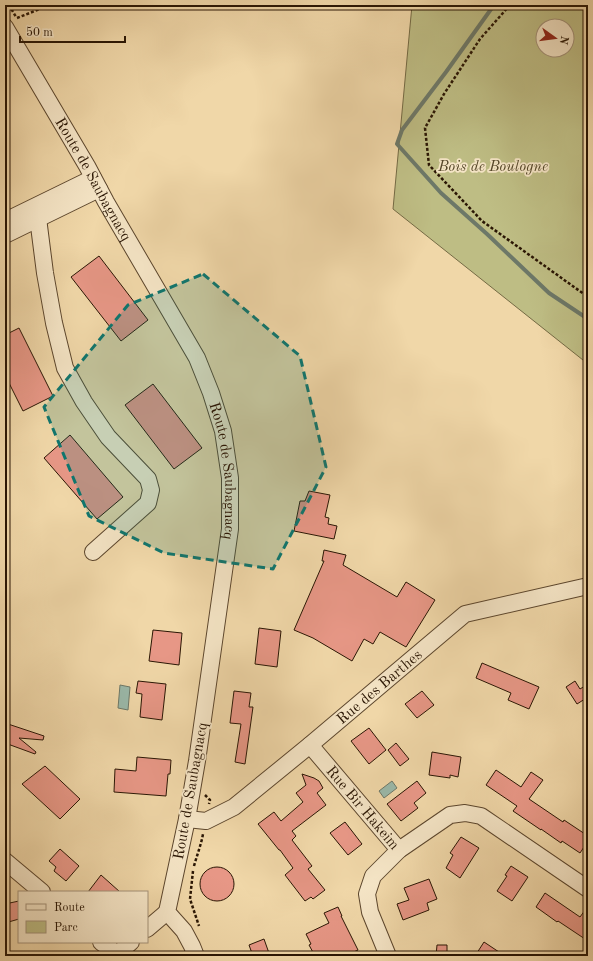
<svg xmlns="http://www.w3.org/2000/svg" width="593" height="961" viewBox="0 0 593 961" font-family="'Old Standard TT',serif">
  <rect width="100%" height="100%" fill="#f0d7a8"/>
  <filter id="stains"><feTurbulence type="fractalNoise" baseFrequency=".005" numOctaves="4"/><feColorMatrix values="0 0 0 0 .2 0 0 0 0 .09 0 0 0 0 .02 0 0 0 .5 -.17"/></filter>
  <radialGradient id="worn" r=".72"><stop offset=".6" stop-color="#630" stop-opacity="0"/><stop offset="1" stop-color="#630" stop-opacity=".3"/></radialGradient>
  <path fill="#bebd84" stroke="#746a44" fill-rule="evenodd" d="M412 5H588V364L393 209ZM543 26H567V50H543Z"/>
  <path fill="#9ab9aa" stroke="#6d7868" d="M120 685 130 687 128 710 118 708Z
    M392 781 397 788 384 798 379 791Z"/>
  <g fill="none" stroke-linecap="round" stroke-linejoin="round">
    <path stroke="#6d7868" stroke-width="4" d="M494 5 446 72 402 130 397 144 441 193 487 234 549 293 588 319"/>
  </g>
  <path fill="#e79786" stroke="#2a1604" d="M99 256 148 320 121 341 71 277Z
    M19 328 53 396 23 411 5 375V335Z
    M153 384 202 448 174 469 125 405Z
    M70 435 123 497 97 519 44 458Z
    M309 491 330 495 325 517 329 518 328 524 337 526 334 539 294 531 300 501H305Z
    M324 550 346 555 343 565 397 597 406 582 435 600 406 647 380 632 373 644 364 639 352 661 313 638 294 630 324 561H322Z
    M259 628 281 631 277 667 255 664Z
    M153 630 182 633 179 665 149 661Z
    M482 663 539 687 529 709 508 700 511 693 476 678Z
    M138 681 166 684 162 720 140 717 142 694 136 693Z
    M575 681 580 689 588 684V697L577 704 566 687Z
    M234 691 251 693 249 707H253L245 764 235 762 241 724 230 723Z
    M422 691 434 705 417 718 405 704Z
    M5 723 44 736 43 740 19 738 36 752 35 754 5 743Z
    M369 728 386 750 369 764 351 741Z
    M396 743 409 759 400 766 388 750Z
    M432 752 461 757 458 777 450 775V778L429 775Z
    M137 757 171 760 170 774H168L166 796 114 792 115 769 136 771Z
    M45 766 80 799 60 819 22 784Z
    M496 770 521 787 531 772 543 780 529 799 563 822 564 820 588 836V841L580 853 562 841 561 843 541 829V830L513 811 517 806 486 785Z
    M302 774 314 778 319 781 323 788 317 793 326 805 292 831 296 836 292 840 312 866 308 869 325 890 313 899 311 897 305 901 285 875 293 868 280 850H279L258 824 274 812 281 821 303 802 296 793 306 785Z
    M417 781 426 793 414 803 418 808 401 821 387 804Z
    M345 822 362 844 348 855 330 833Z
    M461 837 479 848 460 878 446 868 453 855 450 853Z
    M60 849 79 866 66 881 54 871 56 867 49 861Z
    M511 866 528 877 512 901 497 891 507 876 505 875Z
    M200 884a17 17 0 1 1 34 0a17 17 0 1 1-34 0Z
    M101 875 120 892H88Z
    M429 879 437 899 427 903 429 910 403 920 397 904 409 900 404 888Z
    M545 893 580 917 588 906V941L558 921 557 922 536 907Z
    M19 901V919L5 923V904Z
    M338 907 342 916H341L358 950 345 956H315L309 945 311 944 306 934 329 923 324 913Z
    M264 939 270 956H253L249 945Z
    M484 942 505 956H475Z
    M437 945H447V956H436Z"/>
  <g fill="none" stroke-linecap="round" stroke-linejoin="round">
    <g stroke="#5c462d" stroke-width="18">
      <g id="minor">
        <path id="s1" d="M5 27 87 166 106 202 197 358 211 393 223 431 230 478V529L197 761 187 819 167 912 184 931 192 946 196 956"/>
        <path d="M38 218 45 273 54 323 65 368 84 402 108 437 148 479 151 490 148 503 93 552"/>
        <path d="M5 221 93 178"/>
        <path d="M5 235 99 189"/>
        <path id="s2" d="M310 745 399 850"/>
        <path id="s3" d="M187 819 206 821 234 807 310 745 465 614 588 586"/>
        <path d="M5 861 42 892"/>
        <path d="M147 929 167 912"/>
        <path d="M101 942 117 954"/>
        <path d="M115 956 131 942"/>
        <path d="M388 956 370 912 367 894 373 876 399 850 450 815 465 813 481 816 588 889"/>
      </g>
    </g>
    <path stroke="#2a1604" stroke-width="2.5" stroke-dasharray="3 2" stroke-linecap="butt" d="M9 5 16 17
      M510 5 480 39 444 94 425 128 429 165 482 221 588 297
      M17 18 50 5
      M205 795 210 800 209 804
      M194 866C197 855 201 845 203 834
      M193 871 190 899 199 926"/>
    <use href="#minor" stroke="#f5e5c6" stroke-width="16"/>
  </g>
  <path fill="#0f766e" fill-opacity="0.2" stroke="#0f766e" stroke-width="3" stroke-dasharray="8 5" stroke-linejoin="round" d="M203 274 300 356 326 467 273 569 164 553 89 516 44 407 128 305Z"/>
  <g text-anchor="middle" stroke-width="3.5" stroke-linejoin="round" paint-order="stroke">
    <g font-size="15" font-style="italic" fill="#56482a" stroke="#f5e5c6">
      <text x="493" y="171">Bois de Boulogne</text>
    </g>
    <g font-size="15" fill="#2a1604" stroke="#f5e5c6">
      <text dy="5" stroke="none"><textPath href="#s1" startOffset="176">Route de Saubagnacq</textPath></text>
      <text dy="5" stroke="none"><textPath href="#s1" startOffset="500">Route de Saubagnacq</textPath></text>
      <text dy="5" stroke="none"><textPath href="#s3" startOffset="239">Rue des Barthes</textPath></text>
      <text transform="translate(190 791) rotate(-80)" y="5">Route de Saubagnacq</text>
      <text dy="5" stroke="none"><textPath href="#s2" startOffset="82">Rue Bir Hakeim</textPath></text>
    </g>
  </g>
  <rect width="593" height="961" fill="none" stroke="#f0d7a8" stroke-width="20"/>
  <rect x="6" y="6" width="581" height="949" fill="none" stroke="#2a1604" stroke-width="2"/>
  <rect x="10" y="10" width="573" height="941" fill="none" stroke="#2a1604"/>
  <rect x="18" y="891" width="130" height="52" fill="#f5e5c6" stroke="#a49278"/>
  <rect x="26" y="904" width="20" height="6" fill="#f5e5c6" stroke="#a49278"/>
  <text x="54" y="911" font-size="12" fill="#2a1604">Route</text>
  <rect x="26" y="921" width="20" height="12" fill="#bebd84" stroke="#a49278"/>
  <text x="54" y="931" font-size="12" fill="#2a1604">Parc</text>
  <g transform="translate(555 38) rotate(104)"><circle r="19" fill="#f5e5c6" stroke="#a49278"/>
  <path d="M0-3L7 15L0 10L-7 15Z" fill="#8f2418"/>
  <text y="-6" font-size="11" font-weight="bold" text-anchor="middle" fill="#2a1604">N</text>
  </g>
  <path d="M20 36v6h105v-6" fill="none" stroke="#2a1604" stroke-width="2"/>
  <text x="26" y="36" font-size="12" fill="#2a1604" stroke="#f5e5c6" stroke-width="3" paint-order="stroke">50 m</text>
  <rect width="100%" height="100%" filter="url(#stains)"/>
  <rect width="100%" height="100%" fill="url(#worn)"/>
</svg>
